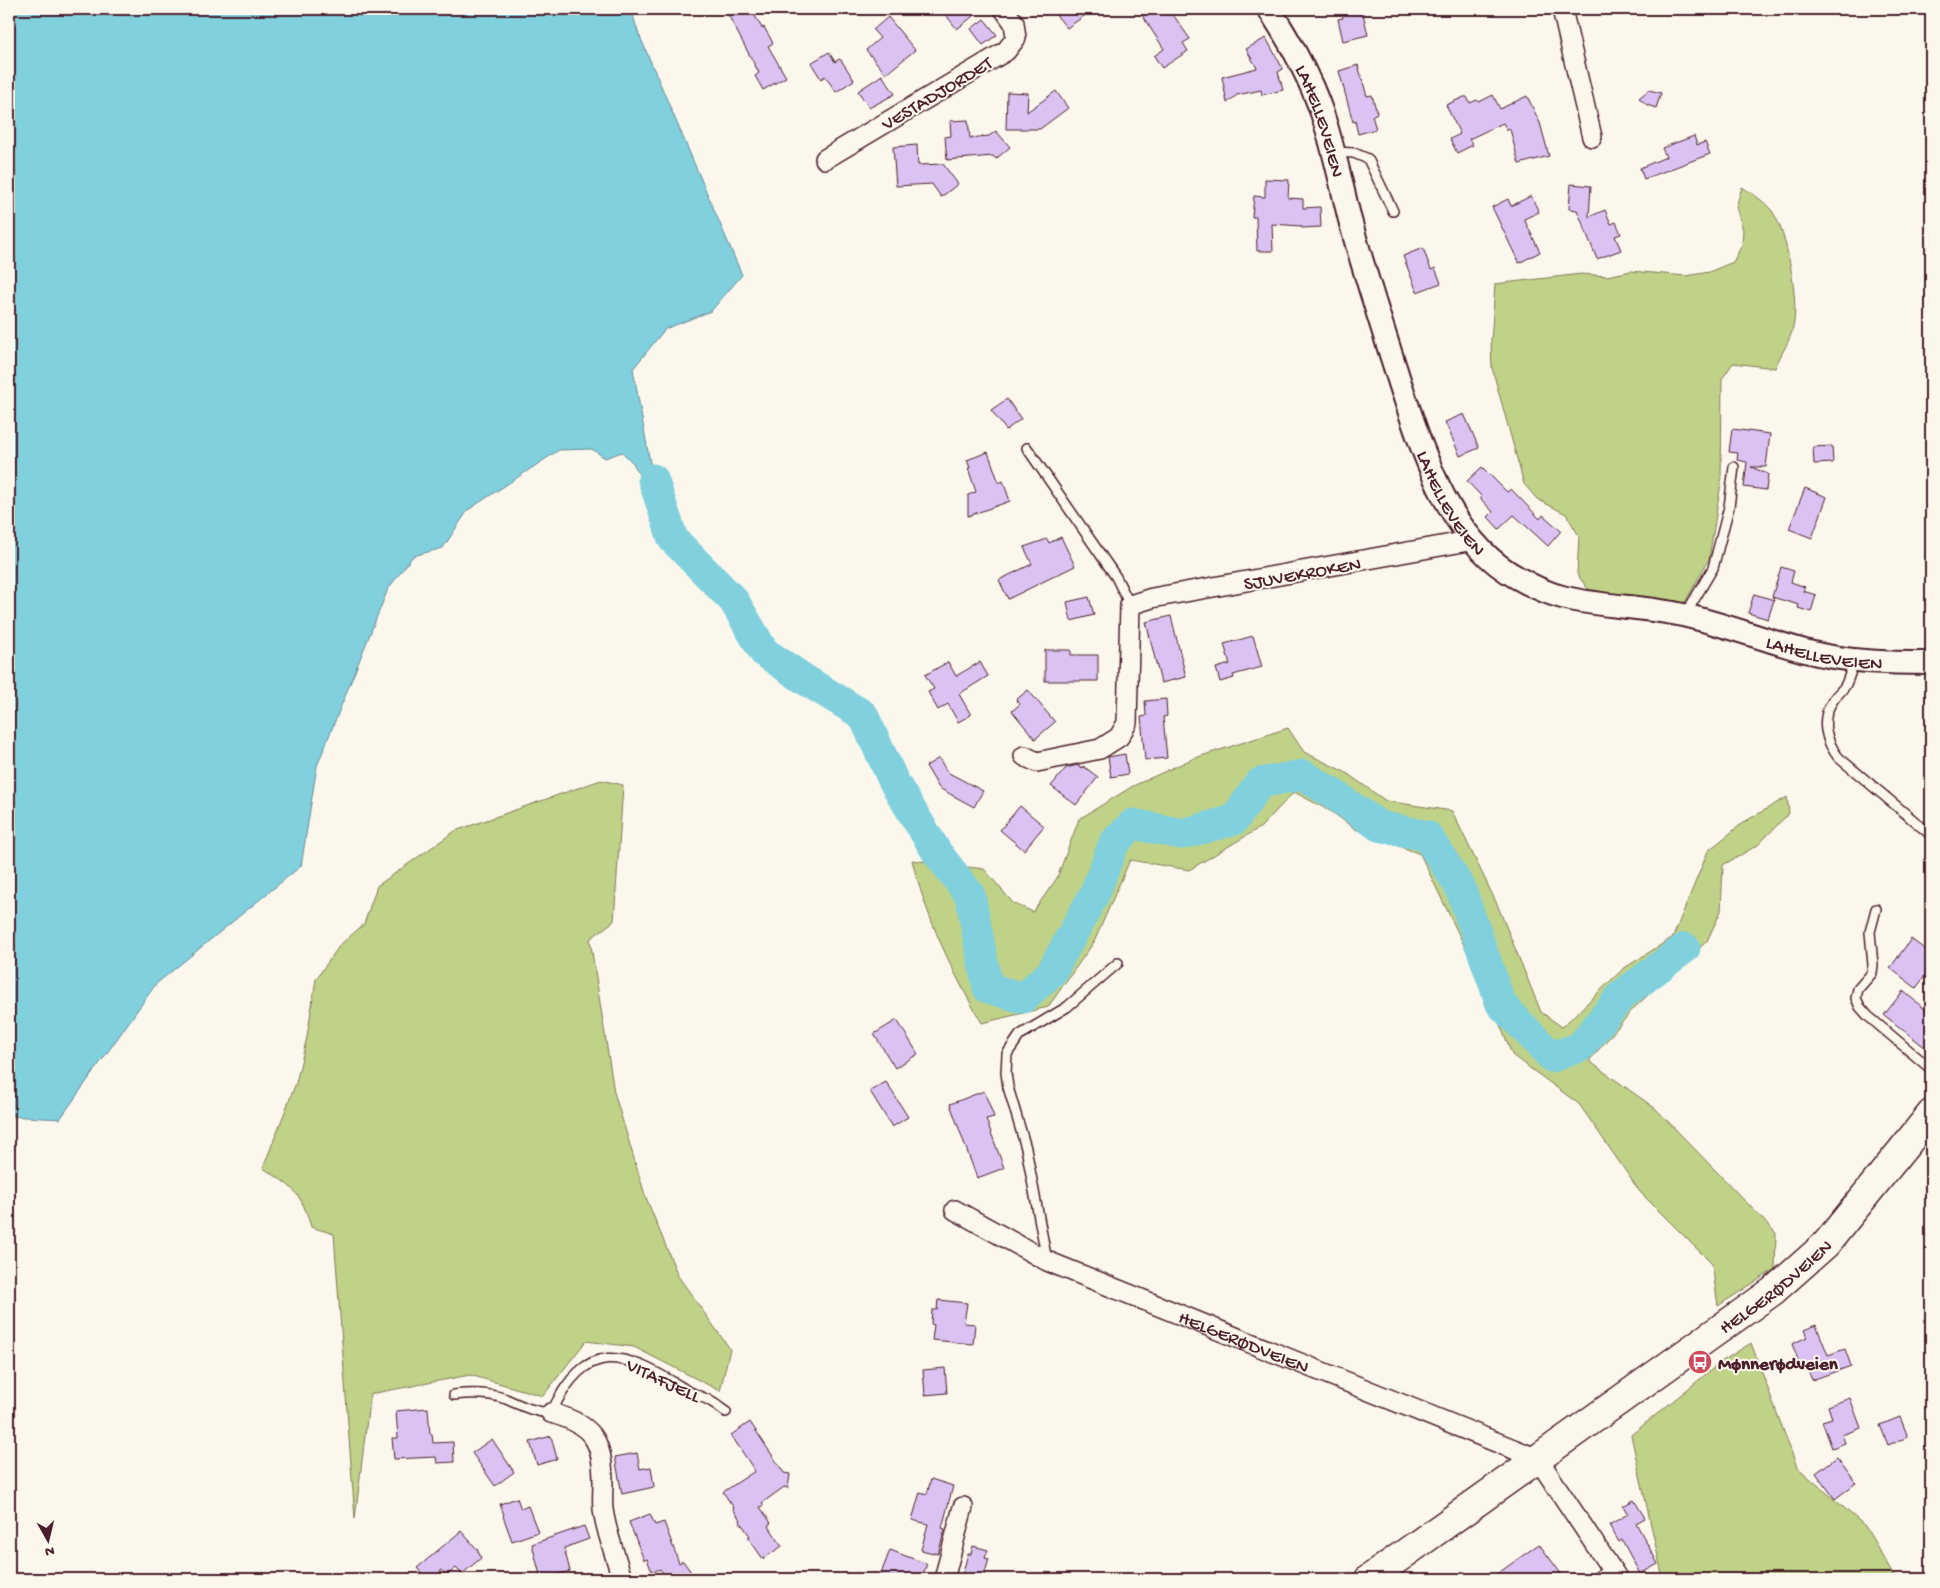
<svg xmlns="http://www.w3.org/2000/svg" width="1940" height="1588" viewBox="0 0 1940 1588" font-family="'Gochi Hand',sans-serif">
  <rect width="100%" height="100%" fill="#fbf7ec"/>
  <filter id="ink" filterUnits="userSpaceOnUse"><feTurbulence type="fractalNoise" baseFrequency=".02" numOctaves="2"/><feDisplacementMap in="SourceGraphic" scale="10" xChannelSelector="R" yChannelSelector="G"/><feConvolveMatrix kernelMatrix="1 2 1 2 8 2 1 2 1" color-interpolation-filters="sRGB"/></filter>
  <g filter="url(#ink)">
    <path fill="#bfd287" stroke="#847859" d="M1742 187C1753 194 1764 201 1772 211 1787 231 1798 297 1794 322 1792 339 1781 353 1775 368L1733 363 1722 379 1721 483 1709 559 1683 606 1588 589 1577 574 1579 536 1566 514 1537 499 1524 484 1492 368 1491 342 1495 284 1581 274 1607 276 1631 271 1686 276 1709 272 1733 262 1742 245 1743 230 1736 207Z
      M1288 728 1304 752 1345 772 1386 801 1452 811 1497 904 1541 1012 1562 1027 1623 969 1673 937 1708 851 1744 822 1787 797 1789 813 1758 845 1723 865 1721 911 1707 941 1635 1007 1589 1061 1656 1109 1776 1233 1775 1269 1718 1306 1712 1264 1640 1192 1579 1104 1512 1055 1489 997 1420 854 1355 829 1332 812 1294 792 1261 827 1189 870 1130 860 1094 942 1048 1007 982 1023C952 972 926 917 912 860L984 869 1013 903 1033 912 1057 878 1079 819 1133 786 1192 759Z
      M601 780 623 785 614 921 590 939 614 1092 645 1195 678 1276 730 1349 720 1391 634 1347 586 1341 543 1396 470 1375 370 1394 355 1519 334 1234 311 1227C301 1192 293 1187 263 1168L296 1083 307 1037 316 979 340 945 364 924 377 886 455 831Z
      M1751 1343 1797 1467 1865 1526 1896 1579H1663L1631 1435 1721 1362Z"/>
    <path fill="#81d0de" stroke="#6b8996" d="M9 9H631L638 32 742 275 711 311 665 329 633 369 653 479 645 485 633 463 622 452 605 458 592 449 559 450 468 510 443 548 413 556 388 589 317 766 301 866 156 984 60 1119 9 1116Z"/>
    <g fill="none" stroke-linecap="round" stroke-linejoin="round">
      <path stroke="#81d0de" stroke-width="31" d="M653 479 673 539 734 601 764 652 807 681 863 715 894 782 938 854 970 895 988 988 1023 998 1051 973 1095 893 1114 843 1133 824 1182 834 1234 820 1260 783 1303 775 1335 795 1379 826 1427 836 1460 887 1501 1004 1552 1057 1580 1047 1622 995 1685 948"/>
    </g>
    <path fill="#dac3f3" stroke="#4a1f2b" d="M725 9H751L762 28 764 27 773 43 768 46 786 77 763 90 755 76 759 73Z
      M941 9H982L957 29Z
      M1051 9H1094L1067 28Z
      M1138 9H1169L1190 39 1183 43 1188 51 1162 68 1154 56 1164 49Z
      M1341 9H1362L1368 35 1343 41 1338 19 1343 18Z
      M888 17 915 50 886 74 866 50 880 38 873 30Z
      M984 19 997 35 983 45 971 29Z
      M1266 38 1283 69 1278 72 1283 90 1262 95 1261 90 1237 95 1227 103 1222 77 1257 68 1246 49Z
      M829 52 835 62 839 59 841 60 854 80 836 92 825 76 821 79 811 63Z
      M1358 65 1367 96 1372 95 1377 113 1372 116 1376 129 1358 134 1355 121 1353 122 1339 71Z
      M882 75 895 94 869 108 858 91Z
      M1649 90 1661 93 1656 108 1647 105 1639 98Z
      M1056 91 1068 108 1040 129H1006L1007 92 1028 93 1027 112Z
      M1493 95 1500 109 1527 96 1540 123 1549 156 1519 164 1510 129 1507 130 1503 123 1469 139 1473 145 1457 153 1450 139 1460 134 1446 105 1464 97H1467L1470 103 1477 100 1479 102Z
      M968 120 970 138 989 136 996 131 1010 147 996 159 993 156 947 160 945 137 951 136 950 121Z
      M1694 136 1697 145 1705 142 1710 154 1644 179 1640 168 1666 157 1662 148Z
      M917 145 918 165 943 164 958 184 941 197 932 184 896 186 893 147Z
      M1265 179 1289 180 1288 198 1303 199V208L1320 207 1321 227 1302 228 1301 226 1272 224 1273 251H1257L1256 217H1252L1254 196 1265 197Z
      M1571 184 1591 186 1589 217 1605 210 1611 224 1616 222 1621 234 1615 236 1621 250 1597 259 1577 210 1569 209Z
      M1531 196 1539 212 1524 219 1540 252 1519 263 1492 207 1508 199 1511 206Z
      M1423 248 1431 270 1435 268 1441 283 1417 292 1403 256Z
      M1007 399 1021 419 1006 430 991 410Z
      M1464 414 1479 448 1460 456 1445 422Z
      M1732 429 1770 434 1766 467H1751L1768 474 1766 490 1744 487 1747 462 1737 460 1738 453 1729 452Z
      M1832 446 1833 463 1814 464 1813 447Z
      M988 452 999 483 1003 481 1010 501 968 516V495L976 492 968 468H970L967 460Z
      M1482 467 1507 492 1511 489 1540 519 1543 515 1561 531 1548 546 1514 515 1499 529 1488 517 1493 512 1480 498 1482 497 1467 481Z
      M1805 488 1827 497 1812 538 1789 529Z
      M1061 537 1075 566 1008 599 999 580 1032 564 1024 547 1047 539 1049 543Z
      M1781 567 1794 571 1791 582 1805 587 1803 591 1816 595 1811 612 1798 608 1799 605 1772 597Z
      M1754 594 1774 600 1768 619 1748 613Z
      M1089 597 1094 615 1071 621 1067 602Z
      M1171 616 1186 677 1161 683 1146 622Z
      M1253 636 1262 667 1233 675 1234 678 1220 682 1216 668 1230 664 1224 644Z
      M1045 650H1071V655H1098V681H1045Z
      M948 662 956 676 980 662 988 676 959 694 971 715 958 722 948 704 938 710 928 692 934 689 925 675Z
      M1028 690 1055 722 1035 739 1012 711 1020 704 1016 700Z
      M1166 699 1167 716 1163 717 1167 758 1145 760 1141 717 1146 716 1145 701Z
      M1125 754 1128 774 1111 777 1108 757Z
      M939 758 947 772 983 791 974 807 939 788 926 766Z
      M1078 765 1082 768 1083 766 1098 777 1076 805 1051 786 1066 768Z
      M1020 806 1044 826 1024 850 1000 830Z
      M1911 939 1931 954V968L1916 988 1890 968Z
      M1903 991 1931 1014V1052L1884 1015Z
      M897 1020 918 1054 895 1068 874 1034Z
      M886 1082 908 1117 892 1127 870 1091Z
      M984 1091 994 1117 986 1119 1004 1168 977 1178 950 1104Z
      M938 1300 967 1303 964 1323 975 1324 973 1344 932 1340 934 1325 931 1324 932 1310H937Z
      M1816 1325 1828 1355 1845 1349 1851 1366 1812 1380 1805 1363 1800 1365 1792 1344 1807 1337 1804 1330Z
      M945 1368 947 1393 925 1395 923 1370Z
      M1850 1398 1861 1428 1842 1435 1845 1443 1832 1448 1822 1421 1832 1418 1828 1406Z
      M428 1408 430 1434H432L433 1443 453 1442 454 1462 437 1463 436 1457 394 1459 392 1438H398L396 1411Z
      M1900 1417 1908 1437 1888 1445 1880 1425Z
      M750 1422 784 1473 790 1474 788 1488 784 1487 762 1503 764 1505 760 1507 771 1523 768 1525 782 1546 763 1559 748 1537 750 1536 740 1522 741 1521 733 1509 734 1508 723 1492 755 1471 731 1435Z
      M551 1436 557 1459 537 1465 530 1442Z
      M492 1439 514 1472 495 1486 472 1453Z
      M637 1453 640 1469 651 1467 654 1487 622 1494 615 1457Z
      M1837 1457 1856 1483 1835 1499 1816 1473Z
      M931 1479 953 1486 942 1528 945 1529 938 1554 921 1550 928 1524 912 1520 920 1492 927 1494Z
      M517 1498 521 1509 528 1506 538 1532 512 1541 503 1516 504 1515 500 1504Z
      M1634 1500 1645 1518 1636 1523 1658 1564 1640 1574 1622 1540 1619 1542 1609 1525 1628 1514 1623 1506Z
      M650 1514 655 1525 664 1522 679 1563 683 1561 696 1579H656L664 1574 660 1569 652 1572 647 1559 644 1560 629 1522Z
      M584 1526 589 1539 564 1548 570 1571 541 1579 532 1544Z
      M461 1531 477 1549 481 1558 462 1574 456 1568 447 1575 442 1570 432 1579H427L417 1568Z
      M1539 1544 1565 1579H1490Z
      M973 1546 988 1550 985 1558 989 1559 983 1579H961L968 1554H971Z
      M890 1550 927 1564 921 1579H879Z"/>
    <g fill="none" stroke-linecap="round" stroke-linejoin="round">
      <g stroke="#4a1f2b" stroke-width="12">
        <path id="service" d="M1334 152 1354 153 1368 159 1393 211
          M1027 448 1116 577 1130 605
          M1685 615 1713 568 1729 507 1734 467
          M1855 660C1851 669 1849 679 1845 686 1841 692 1835 696 1832 702 1820 720 1826 741 1838 757L1931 835
          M1876 909 1870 932 1873 965 1872 973 1858 989 1856 998 1860 1007 1868 1016 1931 1069
          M1047 1261 1026 1148 1008 1087 1006 1073 1007 1054 1020 1035 1067 1007 1118 963
          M454 1395C471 1393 490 1393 506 1399 522 1406 534 1412 551 1413 587 1338 622 1351 683 1388 691 1394 702 1396 710 1401 716 1404 721 1409 726 1412
          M1594 1579 1611 1568"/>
      </g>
      <g stroke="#4a1f2b" stroke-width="22">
        <g id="minor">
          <path d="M1562 9 1592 137"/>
          <path d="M825 159 1006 51 1016 38 1014 23 1004 9"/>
          <path d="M1024 756 1037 762 1100 749 1119 737 1127 723 1130 605 1152 598 1474 540"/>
          <path id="s1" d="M955 1210 1047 1261 1538 1459 1618 1579"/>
          <path d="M551 1413C592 1424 603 1440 603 1482 603 1491 602 1500 603 1509 606 1533 616 1556 622 1579"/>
          <path d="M944 1579 963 1507"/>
        </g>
      </g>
      <g stroke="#4a1f2b" stroke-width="26">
        <g id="tertiary">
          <path id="s2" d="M1269 9C1290 41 1309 76 1322 113 1334 148 1341 184 1350 220 1365 275 1383 329 1400 383 1423 452 1449 541 1518 578 1532 586 1546 593 1562 597 1600 607 1643 606 1683 615 1724 624 1764 640 1805 651 1845 662 1889 663 1931 663"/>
        </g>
      </g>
      <g stroke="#4a1f2b" stroke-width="31">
        <g id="primary">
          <path id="s3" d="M1369 1579 1773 1291 1826 1244 1931 1114"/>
        </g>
      </g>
      <use href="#service" stroke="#fbf7ec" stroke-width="9"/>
      <use href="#minor" stroke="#fbf7ec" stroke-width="19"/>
      <use href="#tertiary" stroke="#fbf7ec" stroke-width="22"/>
      <use href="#primary" stroke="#fbf7ec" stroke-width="28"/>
    </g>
  </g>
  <defs>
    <g id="bus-disc" transform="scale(1.25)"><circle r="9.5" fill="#d1495b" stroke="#fbf7ec"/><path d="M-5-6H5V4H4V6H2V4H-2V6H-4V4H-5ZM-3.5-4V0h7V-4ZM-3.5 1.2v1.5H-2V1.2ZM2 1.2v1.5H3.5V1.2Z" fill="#fff"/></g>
  </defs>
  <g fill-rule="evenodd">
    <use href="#bus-disc" x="1700" y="1362"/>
  </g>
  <g text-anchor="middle" stroke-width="4" stroke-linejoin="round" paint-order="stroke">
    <g font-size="19" fill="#4a1f2b" stroke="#fbf7ec">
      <text transform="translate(936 92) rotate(-31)" y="7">VESTADJORDET</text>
      <text dy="7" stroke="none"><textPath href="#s2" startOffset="124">LAHELLEVEIEN</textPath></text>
      <text dy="7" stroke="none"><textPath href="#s2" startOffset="529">LAHELLEVEIEN</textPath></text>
      <text transform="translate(1302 572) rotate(-10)" y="7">SJUVEKROKEN</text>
      <text dy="7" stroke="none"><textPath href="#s2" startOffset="949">LAHELLEVEIEN</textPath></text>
      <text dy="7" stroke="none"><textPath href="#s3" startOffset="501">HELGERØDVEIEN</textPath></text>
      <text dy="7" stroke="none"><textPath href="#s1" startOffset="318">HELGERØDVEIEN</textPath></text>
      <text transform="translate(664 1379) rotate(25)" y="7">VITAFJELL</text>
    </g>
    <g font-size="19" font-weight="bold" fill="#4a1f2b" stroke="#fbf7ec" text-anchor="start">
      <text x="1718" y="1369">Mønnerødveien</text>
    </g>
  </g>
  <rect width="1940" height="1588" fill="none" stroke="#fbf7ec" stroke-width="30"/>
  <rect x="15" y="15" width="1910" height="1558" fill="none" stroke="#4a1f2b" stroke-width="2" filter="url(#ink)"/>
  <g transform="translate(48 1540) rotate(172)" stroke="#fbf7ec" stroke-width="4" paint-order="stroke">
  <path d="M0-4L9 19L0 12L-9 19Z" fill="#4a1f2b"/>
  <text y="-8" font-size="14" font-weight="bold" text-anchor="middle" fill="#4a1f2b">N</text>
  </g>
</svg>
